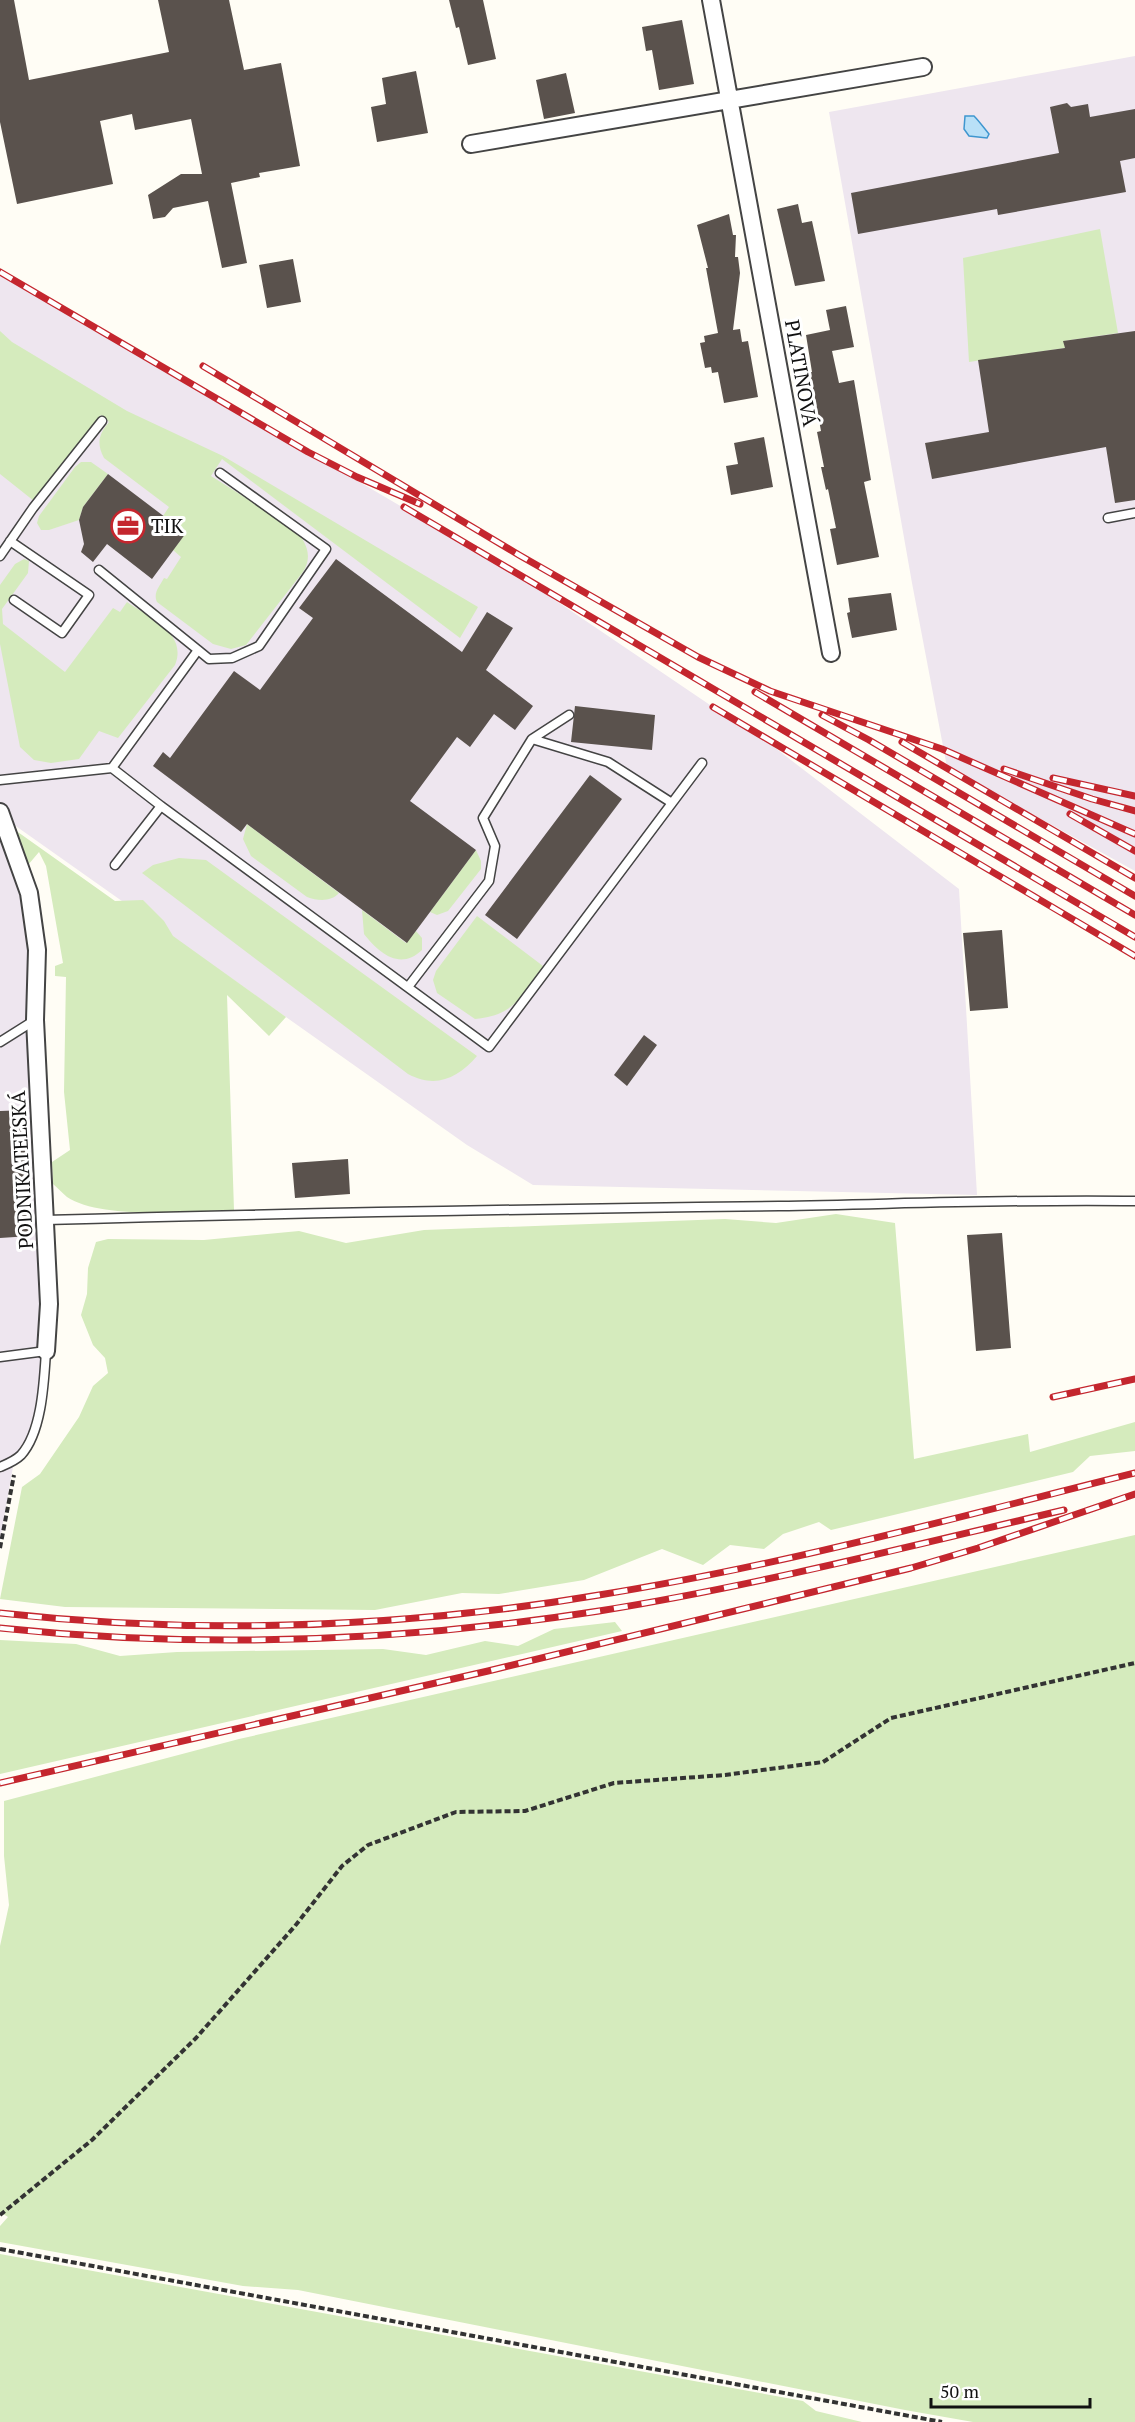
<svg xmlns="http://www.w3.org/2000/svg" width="1135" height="2422" viewBox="0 0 1135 2422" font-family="'PT Serif',serif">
  <rect width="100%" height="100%" fill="#fffdf5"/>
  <path fill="#eee6ef" d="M1135 56V871L947 767 912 583 829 112Z
    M0 271 518 575 713 707 757 734 959 889 977 1195 533 1185 467 1145 3 817 29 893 49 1304 35 1432 14 1461 0 1541Z"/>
  <path fill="#d5ebbd" d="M1100 229 1118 333 1064 341 1065 348 969 362 963 258Z
    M0 331 12 342 127 411 223 456 478 607 460 638 222 459 211 476 292 527C305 539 314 555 303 572L246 645 231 649 213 644 157 602C153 593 159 587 164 578L167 579 181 557 173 550 186 533 163 516 169 507 104 458C96 443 99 434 109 422L101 415 34 501 0 474Z
    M81 462H91L108 474 83 507 79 520 49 530H41L37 523 39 516 75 467Z
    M24 559 29 561 28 573 2 609 3 624 65 672 113 608 120 612 127 602C149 617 188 633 175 665L118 738 99 731 79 759 51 763 34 760 20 747 0 644V585L15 564Z
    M247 824 339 893C331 902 318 901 307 897L251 856 243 839Z
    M15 830 115 901 143 900 164 921 173 936 286 1017 269 1036 227 995 234 1210C193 1211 101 1220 67 1197 62 1193 58 1188 53 1184L52 1162 70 1150 64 1092 66 977 55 976V966L63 963 46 866 39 852 28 865Z
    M476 850 481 861V869L448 911 437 915 430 912Z
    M179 858 206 860 477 1056C458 1078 436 1089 408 1074L142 873 153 865Z
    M362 910 406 943 416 931 422 938V950C400 971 379 953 364 934Z
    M477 916 543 966C522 996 515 1015 475 1019L437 993 433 980 436 971Z
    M836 1214 895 1223 914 1459 1028 1434 1030 1452 1135 1422V1451L1090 1456 1073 1472 831 1530 819 1522 783 1534 764 1549 730 1545 703 1565 662 1549 584 1580 499 1594 462 1593 375 1610 65 1607 0 1599 22 1487 40 1474 79 1417 93 1386 108 1373 105 1358 93 1345 81 1315 87 1294 88 1268 96 1242 108 1239 204 1240 299 1231 346 1243 424 1230 725 1219 776 1223Z
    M1135 1535V2422H973L905 2410 298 2290 243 2286 0 2242V2226L8 2217 0 2212V1946L9 1905 4 1856V1801L239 1739Z
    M615 1622 622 1631 0 1774V1640L76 1644 120 1656 177 1652 383 1649 426 1655 485 1641 518 1646 554 1629Z
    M0 2254 803 2401 816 2411 862 2422H0Z"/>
  <path fill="#b9e0f7" stroke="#3f96cf" stroke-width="1.5" d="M965 116H974C979 121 984 128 989 134L987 138 969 136 964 129Z"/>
  <path fill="#5a524d" d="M0 0H14L29 80 169 52 158 0H229L244 70 281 63 300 166 259 173 260 177 231 183 247 263 222 268 208 201 173 208 165 217 153 219 148 195 181 174H202L191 119 135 130 132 114 100 121 113 184 17 204 0 122Z
    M449 0H483L496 59 468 65 459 27 456 28Z
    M682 20 694 84 659 90 652 50 646 51 642 27Z
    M416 71 428 133 377 142 371 107 386 104 382 78Z
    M566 73 575 113 544 119 536 80Z
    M1067 103 1071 107 1088 104 1090 117 1135 109V158L1120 161 1126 192 998 215 997 209 858 234 851 193 1059 153 1050 107Z
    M798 204 802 223 812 221 825 281 795 286 777 209Z
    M729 214 733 235H736L735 257H738L740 273 733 330 740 329 742 342 748 341 758 397 724 403 718 372 712 373 711 367 705 368 700 343 705 342 704 336 718 333 706 268H708L697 225Z
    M293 259 301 302 267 308 259 265Z
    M846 306 854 347 832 351 839 383 854 380 871 480 864 482 879 557 837 565 830 529 836 528 828 489 826 490 821 467H824L817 432 821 431 810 372H812L806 335 830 330 826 310Z
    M1135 331V500L1115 503 1106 447 932 479 925 443 989 432 978 360 1065 348 1063 341Z
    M764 437 773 487 731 495 726 466 738 464 734 443Z
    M108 474 186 533 152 579 107 544 93 562 81 552 84 544 79 520 83 507Z
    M336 559 462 652 487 612 513 628 486 670 533 706 515 730 494 714 470 747 457 737 410 801 476 850 407 943 247 824 241 832 153 766 163 752 170 758 234 671 260 690 313 618 299 608Z
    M891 593 897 630 852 638 847 613 850 612 848 598Z
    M575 706 655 715 652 750 571 742Z
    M590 775 622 799 517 939 485 915Z
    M1002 930 1008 1008 970 1011 963 933Z
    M644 1035 657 1045 627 1086 614 1075Z
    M28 1110 30 1236 0 1238V1111Z
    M348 1159 350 1194 295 1198 292 1163Z
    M1002 1233 1011 1348 976 1351 967 1235Z"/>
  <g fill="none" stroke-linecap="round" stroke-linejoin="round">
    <g stroke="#444" stroke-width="11">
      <path id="lane" d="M1108 518 1135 513
        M10 541 89 595 62 633 14 600
        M0 556 33 508 102 421
        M99 570 198 650
        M532 739 569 715
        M0 780 112 768
        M161 806 489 1047 702 763
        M115 865 161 806 112 768 198 650 209 659 232 658 259 646 326 549 220 473
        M408 987 489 881 495 846 483 818 532 739 608 762 672 803
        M0 1042 35 1020
        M45 1220C290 1213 535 1209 779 1206 898 1204 1016 1199 1135 1201
        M0 1357 46 1351C44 1382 42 1432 21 1455 15 1461 7 1464 0 1467"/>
    </g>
    <g stroke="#444" stroke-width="20">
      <path id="street" d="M711 0 831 653
        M471 144 923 67
        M0 812 29 893 37 950 35 1020 49 1304 46 1351"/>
    </g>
    <path stroke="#333" stroke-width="4" stroke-dasharray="6 3" stroke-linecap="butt" d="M0 1548 14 1475
      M0 2215 92 2140 196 2038 295 1926 342 1866 368 1845 456 1812 525 1811 614 1783 725 1775 823 1762 891 1718 1135 1663
      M0 2249 942 2422"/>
    <use href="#lane" stroke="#fff" stroke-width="8"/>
    <use href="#street" stroke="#fff" stroke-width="16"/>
    <g stroke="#c4262e" stroke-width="7">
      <path id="rail" d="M0 272 308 452 357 477 420 504
        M203 366 519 555 698 657 770 691 942 749 1135 834
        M404 507 1135 937
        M755 692 1135 915
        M713 707 1135 956
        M822 715 869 740 1135 896
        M902 742 1135 878
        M1004 769 1092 799 1135 811
        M1053 778 1135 796
        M1070 814 1135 851
        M1053 1397 1135 1379
        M0 1613C199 1635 402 1628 599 1595 780 1566 958 1517 1135 1473
        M0 1628C200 1649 400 1642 599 1611 755 1586 910 1546 1064 1510
        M0 1783 488 1671 911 1568 978 1548 1135 1494"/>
    </g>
    <use href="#rail" stroke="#fff" stroke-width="4.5" stroke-dasharray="14" stroke-linecap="butt"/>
  </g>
  <defs>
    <g id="office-ring" transform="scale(1.725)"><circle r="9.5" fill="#fff" stroke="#c4262e" stroke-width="1.5"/><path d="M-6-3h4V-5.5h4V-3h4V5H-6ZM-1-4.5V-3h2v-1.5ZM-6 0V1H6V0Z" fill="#c4262e"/></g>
  </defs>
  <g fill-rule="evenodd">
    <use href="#office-ring" x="128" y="526"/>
  </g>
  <g text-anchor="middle" stroke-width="6" stroke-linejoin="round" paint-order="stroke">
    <g font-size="20" fill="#111" stroke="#fff">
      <text transform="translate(801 373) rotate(80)" y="7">PLATINOVÁ</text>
      <text transform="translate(22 1170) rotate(-93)" y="7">PODNIKATEĽSKÁ</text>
    </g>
    <g font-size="20" fill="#111" stroke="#fff" text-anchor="start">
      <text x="151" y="533">TIK</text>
    </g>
  </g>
  <path d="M931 2398v9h159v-9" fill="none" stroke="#111111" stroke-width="3"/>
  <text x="940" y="2398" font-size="18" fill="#111111" stroke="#ffffff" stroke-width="4.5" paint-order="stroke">50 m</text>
</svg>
